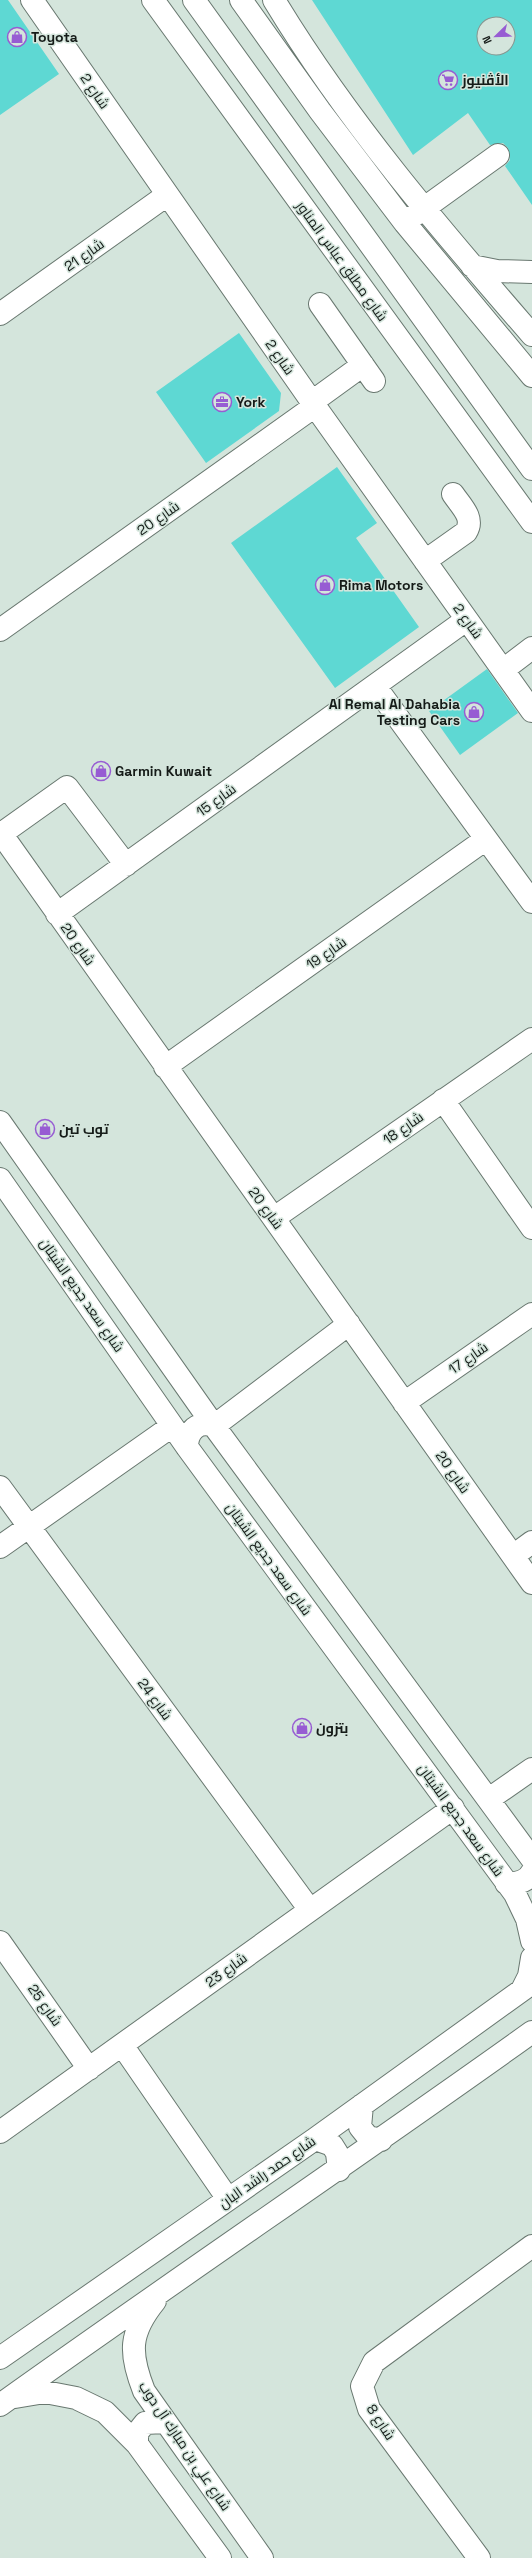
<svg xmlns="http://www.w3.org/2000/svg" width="532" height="2558" viewBox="0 0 532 2558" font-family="'Space Grotesk',Cairo,sans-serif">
  <rect width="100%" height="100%" fill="#d4e5dc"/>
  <path fill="#5ed8d3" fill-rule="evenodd" d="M0 0H8L59 74 0 115Z
    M312 0H532V205L505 166 510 160 508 148 503 143 490 145 468 113 413 155ZM484 24H508V48H484Z
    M239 333 281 393 279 411 206 463 156 392Z
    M337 467 377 523 356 538 419 627 335 688 231 543Z
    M487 669 518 713 460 755 429 711Z"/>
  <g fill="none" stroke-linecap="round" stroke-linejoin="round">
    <g stroke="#697870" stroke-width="24">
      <path id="minor" d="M32 0 312 402 532 711
        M153 0 532 522
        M194 0 532 469
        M241 0 320 111 405 223 532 376
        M274 0C347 121 440 229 532 335
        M412 217 498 155
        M472 266 497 271 532 272
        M320 304 374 381
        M0 314 167 195
        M312 402 363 365
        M425 561 466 532C475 518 461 506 453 494
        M0 630 315 406
        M503 670 532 648
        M375 686 532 902
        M0 832 532 1583
        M1 834 67 787 126 865
        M57 914 466 620
        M165 1067 486 839
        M443 1100 532 1228
        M0 1122 214 1426 532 1859
        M0 1179 187 1447 515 1894 527 1919 532 1941
        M274 1218 532 1039
        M404 1403 532 1314
        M187 1447C187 1431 198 1420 214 1426L349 1324
        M0 1487 310 1910
        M0 1547 172 1426
        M513 1556 532 1542
        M489 1799 532 1769
        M506 1883C517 1884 527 1882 532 1872
        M0 1942 89 2069
        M522 1990 529 1976 532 1958
        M122 2045 228 2199
        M362 2105 360 2127 368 2137 381 2140
        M0 2132 453 1808
        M315 2139 332 2145 337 2153 339 2170
        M155 2301C129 2333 129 2353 144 2391L262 2558
        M0 2358 315 2139 532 1983
        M15 2397 45 2392 76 2398 105 2412 137 2444 220 2558
        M0 2405C176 2279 356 2158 532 2032
        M137 2444V2433L145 2423 165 2422
        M479 2558 369 2409 362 2386 374 2362 532 2246"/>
    </g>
    <use href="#minor" stroke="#fff" stroke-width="22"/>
  </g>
  <defs>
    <g id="shop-ring" transform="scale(1)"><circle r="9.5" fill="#d4e5dc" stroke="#975cd3" stroke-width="1.5"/><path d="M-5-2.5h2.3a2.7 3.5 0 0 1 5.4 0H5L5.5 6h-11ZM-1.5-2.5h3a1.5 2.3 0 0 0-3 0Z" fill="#975cd3"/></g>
    <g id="supermarket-ring" transform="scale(1)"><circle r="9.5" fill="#d4e5dc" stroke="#975cd3" stroke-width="1.5"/><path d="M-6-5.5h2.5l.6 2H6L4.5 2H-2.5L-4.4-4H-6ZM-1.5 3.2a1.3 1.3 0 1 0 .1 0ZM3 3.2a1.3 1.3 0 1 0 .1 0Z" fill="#975cd3"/></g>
    <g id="office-ring" transform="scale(1)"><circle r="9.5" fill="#d4e5dc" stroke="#975cd3" stroke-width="1.5"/><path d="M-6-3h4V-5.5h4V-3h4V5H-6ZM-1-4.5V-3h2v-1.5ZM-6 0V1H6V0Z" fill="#975cd3"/></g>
  </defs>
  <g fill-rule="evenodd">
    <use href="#shop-ring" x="17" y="37"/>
    <use href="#supermarket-ring" x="448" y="80"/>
    <use href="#office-ring" x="222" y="402"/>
    <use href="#shop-ring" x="325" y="585"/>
    <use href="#shop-ring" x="474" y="712"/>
    <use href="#shop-ring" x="101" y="771"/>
    <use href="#shop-ring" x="45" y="1129"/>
    <use href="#shop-ring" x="302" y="1728"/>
  </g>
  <g text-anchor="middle" stroke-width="3" stroke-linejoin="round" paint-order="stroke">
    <g font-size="14" font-weight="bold" fill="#151b18" stroke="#d4e5dc" text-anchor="start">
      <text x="31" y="42">Toyota</text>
      <text x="462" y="85">الأڤنيوز</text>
      <text x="236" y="407">York</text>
      <text x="339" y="590">Rima Motors</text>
      <text x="460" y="709" text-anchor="end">Al Remal Al Dahabia<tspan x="460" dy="16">Testing Cars</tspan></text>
      <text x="115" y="776">Garmin Kuwait</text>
      <text x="59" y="1134">توب تين</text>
      <text x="316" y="1733">بتزون</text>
    </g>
    <g font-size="14" fill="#151b18" stroke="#d4e5dc">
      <text transform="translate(95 91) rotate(55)" y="5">شارع 2</text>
      <text transform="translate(84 255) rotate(-35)" y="5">شارع 21</text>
      <text transform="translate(342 261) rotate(54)" y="5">شارع مطلق عباس المناور</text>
      <text transform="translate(280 357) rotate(55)" y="5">شارع 2</text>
      <text transform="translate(158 518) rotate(-35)" y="5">شارع 20</text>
      <text transform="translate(468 621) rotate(54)" y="5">شارع 2</text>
      <text transform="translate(216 800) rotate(-36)" y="5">شارع 15</text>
      <text transform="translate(78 944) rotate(55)" y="5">شارع 20</text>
      <text transform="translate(326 953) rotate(-35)" y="5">شارع 19</text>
      <text transform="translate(403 1128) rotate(-35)" y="5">شارع 18</text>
      <text transform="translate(266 1208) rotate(54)" y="5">شارع 20</text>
      <text transform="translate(82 1295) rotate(55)" y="5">شارع سعد جديع الشيتان</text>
      <text transform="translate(468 1358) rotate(-35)" y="5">شارع 17</text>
      <text transform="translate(453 1472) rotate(55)" y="5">شارع 20</text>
      <text transform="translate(269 1559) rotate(54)" y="5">شارع سعد جديع الشيتان</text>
      <text transform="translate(155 1699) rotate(54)" y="5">شارع 24</text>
      <text transform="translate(461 1820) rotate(54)" y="5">شارع سعد جديع الشيتان</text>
      <text transform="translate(226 1970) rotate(-36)" y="5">شارع 23</text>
      <text transform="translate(45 2005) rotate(55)" y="5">شارع 25</text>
      <text transform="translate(267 2172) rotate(-35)" y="5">شارع حمد راشد البان</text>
      <text transform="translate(381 2422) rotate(57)" y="5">شارع 8</text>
      <text transform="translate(185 2446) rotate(56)" y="5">شارع علي بن مبارك آل دوب</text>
    </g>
  </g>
  <g transform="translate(496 36) rotate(247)"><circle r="19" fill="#d4e5dc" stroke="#88948e"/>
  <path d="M0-3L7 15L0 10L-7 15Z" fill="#975cd3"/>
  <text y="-6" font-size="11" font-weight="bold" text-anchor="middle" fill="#151b18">N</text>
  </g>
</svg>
